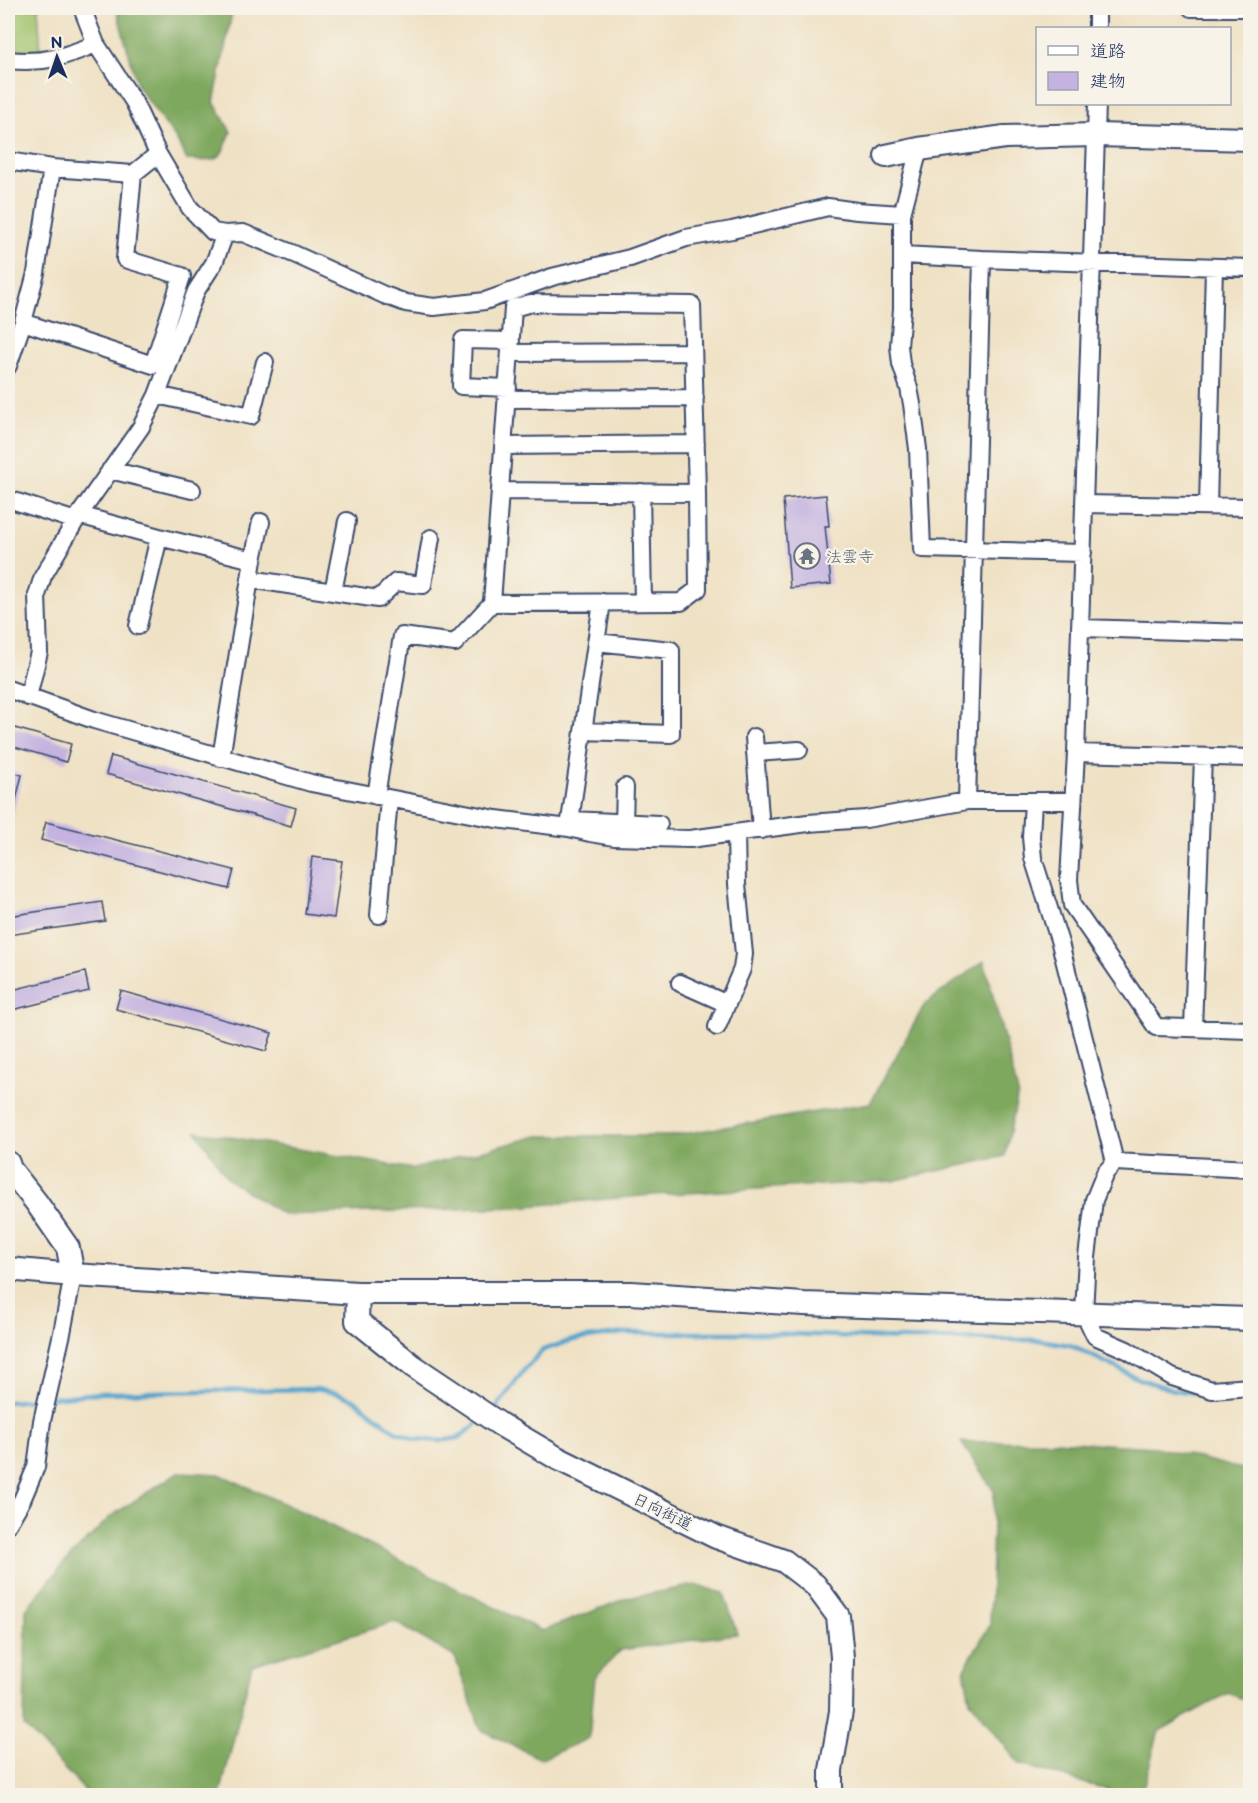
<svg xmlns="http://www.w3.org/2000/svg" width="1258" height="1803" viewBox="0 0 1258 1803" font-family="'Balsamiq Sans','Klee One',sans-serif">
  <rect width="100%" height="100%" fill="#f7f3e8"/>
  <filter id="ink" filterUnits="userSpaceOnUse"><feTurbulence type="fractalNoise" baseFrequency=".0167" numOctaves="2"/><feDisplacementMap in="SourceGraphic" scale="12" xChannelSelector="R" yChannelSelector="G"/><feConvolveMatrix kernelMatrix="1 2 1 2 8 2 1 2 1" color-interpolation-filters="sRGB"/></filter>
  <filter id="wash" filterUnits="userSpaceOnUse"><feTurbulence type="fractalNoise" baseFrequency=".008" numOctaves="4" result="noise"/><feDisplacementMap in="SourceGraphic" scale="24" xChannelSelector="R" yChannelSelector="G"/><feGaussianBlur stdDeviation="1.35" result="paint"/><feColorMatrix in="noise" values="0 0 0 0 0 0 0 0 0 0 0 0 0 0 0 0 0 1.4 0 .05"/><feComposite in="paint" operator="in"/></filter>
  <g filter="url(#wash)">
    <rect width="100%" height="100%" fill="#efe1c4"/>
    <path fill="#9fc26b" stroke="#5d7864" stroke-width="1.5" d="M8 8H39L38 9 41 52 8 49Z"/>
    <path fill="#7fa85f" stroke="#4d6c5e" stroke-width="1.5" d="M116 8H233L214 102 231 132C218 163 222 161 187 160L176 139 138 87Z
      M984 961 1018 1093 1005 1156 892 1181 652 1195 517 1207 284 1215 229 1180 196 1131 413 1169 538 1136H670L870 1103 925 1004Z
      M1053 1441 1155 1447 1250 1471V1702L1228 1693 1159 1731 1144 1785 1125 1795 1019 1764 970 1701 964 1669 990 1625 994 1491 961 1442Z
      M178 1472 219 1474 311 1516 542 1631 627 1598 695 1585 724 1593 737 1634 621 1650 595 1677 589 1738 541 1759 481 1730 455 1657 395 1622 252 1665 220 1795H89L24 1726 26 1609 65 1562 110 1517Z"/>
    <g fill="none" stroke-linecap="round" stroke-linejoin="round">
      <path stroke="#52a3cd" stroke-width="4.5" d="M1226 1396 1250 1398
        M52 1398 98 1393 315 1389 337 1393 355 1400 395 1431 415 1439 440 1441 458 1438 476 1425
        M8 1402 44 1399
        M494 1411 525 1369 543 1350 573 1340 624 1333H769L903 1339 1039 1340 1070 1345 1139 1379 1174 1390 1197 1393"/>
    </g>
    <g id="blocks">
      <path fill="#c4b3e0" d="M826 495 829 526H825L831 584 790 588 783 499Z
        M8 726 71 744 66 762 8 745Z
        M111 756 296 808 291 826 106 774Z
        M8 771 22 775 12 816H8Z
        M46 822 234 870 229 889 41 840Z
        M312 857 342 861 334 918 305 914Z
        M102 902 105 921 8 935V916Z
        M85 972 89 991 8 1011V991Z
        M121 991 272 1033 266 1051 116 1009Z"/>
    </g>
  </g>
  <g filter="url(#ink)">
    <use href="#blocks" fill-opacity="0" stroke="#3b4a6d" stroke-width="1.5"/>
    <g fill="none" stroke-linecap="round" stroke-linejoin="round">
      <g stroke="#3b4a6d" stroke-width="20">
        <path id="street" d="M82 8 96 44 134 102 158 154 190 208 213 232 225 234 243 233 294 254 384 295 406 303 434 307 485 301 552 277 630 258 686 238 732 230 828 207 857 211 902 214
          M1191 8H1250
          M1097 28V8
          M8 60C44 64 63 57 96 44
          M919 149 902 214V255L982 259
          M8 161 52 168 133 174 158 154
          M902 255V309L899 346 901 364 909 388 912 404 918 449 922 549 1083 553
          M23 322 153 365 182 276 125 259 133 174
          M510 353 693 352
          M8 366 23 322 36 273 52 168
          M508 388 461 386 463 340 511 341
          M157 395 251 416 265 362
          M507 399 695 398
          M503 446 696 444
          M110 470 192 490
          M500 491 697 493
          M641 492 643 602
          M8 499 76 521
          M1084 504 1250 507
          M1208 506 1214 267
          M79 515 159 537 253 560 221 758
          M253 560 261 522
          M250 579 378 599 396 582 423 585 431 538
          M333 592 347 521
          M138 626 159 537
          M1080 628 1250 633
          M8 689 94 720 311 783 496 819 569 828 590 833 614 837 690 839 808 823 866 819 967 801H1073
          M28 697 39 652 37 595 43 576 79 515 141 427 157 395 196 291 214 263 225 234
          M583 731 671 734V650L596 642
          M754 737 761 830
          M755 753 799 750
          M1076 753 1097 104
          M1250 758 1076 753 1069 880 1072 905 1156 1027 1250 1030
          M376 796 402 636 455 643 492 603 513 308 531 303 692 305 697 493 698 589 681 602 492 603
          M967 801 982 259 1250 268
          M1033 801 1031 837 1033 858 1060 943 1115 1162 1105 1173 1094 1200 1087 1257 1084 1313 1095 1336 1127 1350 1172 1377 1212 1390 1250 1387
          M570 820 659 824
          M624 823 625 787
          M569 828 602 602
          M379 915 389 799
          M680 983 727 1004
          M717 1027 742 969 744 954 737 884 736 833
          M1193 1028 1203 757
          M1115 1162 1250 1169
          M8 1524 22 1500 36 1467 42 1421 62 1333 73 1275"/>
      </g>
      <g stroke="#3b4a6d" stroke-width="26">
        <path id="secondary" d="M886 156 919 149 1005 137 1096 135 1250 139
          M8 1163 10 1169 36 1202 68 1248 73 1275
          M8 1269 73 1275 358 1293H631L804 1304 1250 1319
          M358 1293 357 1321 413 1366 501 1425 557 1458 716 1537 784 1561 815 1585 838 1616 842 1657 841 1711 831 1770V1796"/>
      </g>
      <use href="#street" stroke="#fff" stroke-width="16"/>
      <use href="#secondary" stroke="#fff" stroke-width="22"/>
    </g>
  </g>
  <defs>
    <g id="temple-ring" transform="scale(1.35)"><circle r="9.5" fill="#f7f3e8" stroke="#6b7280" stroke-width="1.5"/><path d="M0-6L5-2H3V0L6.5 2.5H4V6H1.5V3h-3V6H-4V2.5H-6.5L-3 0V-2H-5Z" fill="#6b7280"/></g>
  </defs>
  <g fill-rule="evenodd">
    <use href="#temple-ring" x="807" y="556"/>
  </g>
  <g text-anchor="middle" stroke-width="4.5" stroke-linejoin="round" paint-order="stroke">
    <g font-size="16" fill="#5b616d" stroke="#f7f3e8" text-anchor="start">
      <text x="826" y="562">法雲寺</text>
    </g>
    <g font-size="16" fill="#1b2f5e" stroke="#f7f3e8">
      <text transform="translate(663 1511) rotate(26)" y="6">日向街道</text>
    </g>
  </g>
  <rect width="1258" height="1803" fill="none" stroke="#f7f3e8" stroke-width="30"/>
  <rect x="1036" y="27" width="195" height="78" fill="#f7f3e8" stroke="#9fa5b1" stroke-width="1.5"/>
  <rect x="1048" y="46" width="30" height="9" fill="#ffffff" stroke="#9fa5b1" stroke-width="1.5"/>
  <text x="1090" y="57" font-size="18" fill="#1b2f5e">道路</text>
  <rect x="1048" y="72" width="30" height="18" fill="#c4b3e0" stroke="#9fa5b1" stroke-width="1.5"/>
  <text x="1090" y="87" font-size="18" fill="#1b2f5e">建物</text>
  <g transform="translate(57 57) rotate(358)" stroke="#f7f3e8" stroke-width="4.5" paint-order="stroke">
  <path d="M0-4.5L10 22L0 15L-10 22Z" fill="#1b2f5e"/>
  <text y="-9" font-size="16" font-weight="bold" text-anchor="middle" fill="#1b2f5e">N</text>
  </g>
</svg>
